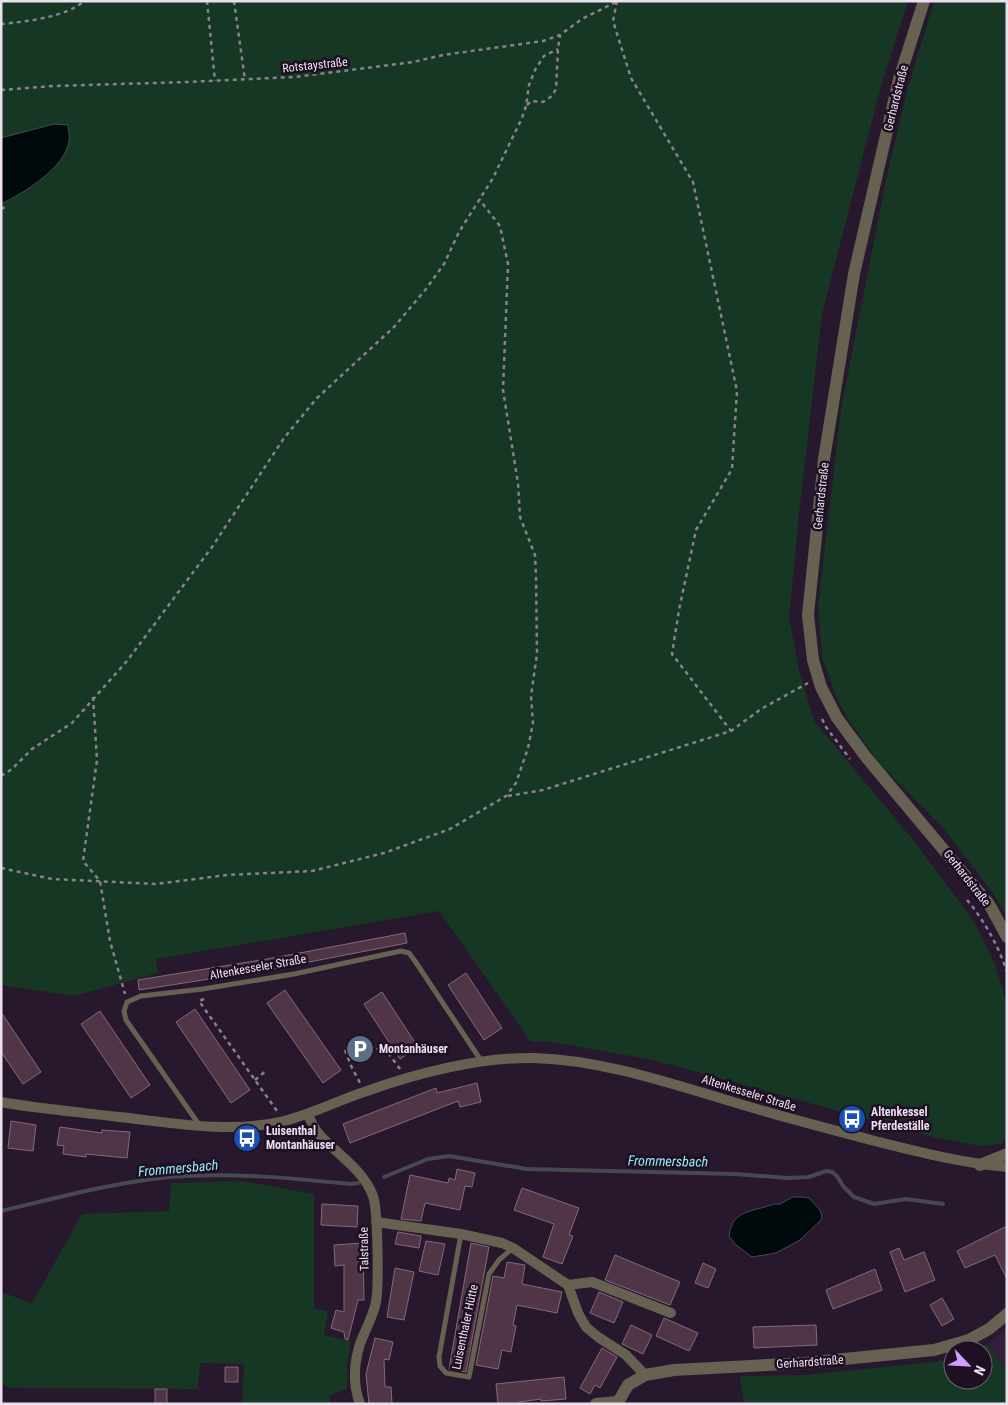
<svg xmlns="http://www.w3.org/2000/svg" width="1008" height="1405" viewBox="0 0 1008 1405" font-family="'Roboto Condensed',sans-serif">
  <rect width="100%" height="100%" fill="#28182d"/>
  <path fill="#331f39" d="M1007 1328V1370L987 1344Z"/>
  <path fill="#153723" d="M1 1H908L881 86 822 314 799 514 789 617 799 670 814 721 914 841 973 920 995 964 1007 1005V1137L1002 1144 980 1146 933 1137 653 1060 546 1041 531 1042 439 911 156 959 158 973 74 996 1 985Z
    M934 1H1007V917L992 892 944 829 880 764 849 721 836 697 822 656 818 607 841 409 886 180 908 87Z
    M243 1181 314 1194V1308L328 1311 324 1335 351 1341 347 1364V1389L330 1395V1404H242L244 1364 200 1363 198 1389 11 1388 1 1383V1292L32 1303 82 1214 169 1211 171 1183Z
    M987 1344 1007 1370V1404H744L740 1376 804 1375 934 1362 953 1358V1380H983V1350H974Z"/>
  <path fill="#00090c" stroke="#464a50" d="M54 124 68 125C68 130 70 136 69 141 65 168 24 193 1 204V138Z
    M793 1197H803L809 1198 820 1210 822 1216 821 1220 800 1240 776 1253 752 1257 736 1245 729 1236C732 1209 753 1212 774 1204H780Z"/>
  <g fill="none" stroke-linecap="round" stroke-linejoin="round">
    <path stroke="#464a50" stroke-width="4" d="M384 1177 428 1159 449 1156 527 1169 735 1174 788 1178 809 1177 826 1171 832 1172 837 1176 843 1186 854 1197 874 1204 906 1199 943 1204
      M1 1211C56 1198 112 1183 169 1177 229 1172 290 1178 351 1184L358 1183"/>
  </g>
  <path fill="#4f3546" stroke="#86697b" d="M405 933 407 943 273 969 139 990 138 980 273 958Z
    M466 973 502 1028 484 1040 448 985Z
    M285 990 341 1070 323 1083 267 1003Z
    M382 992 418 1047 400 1059 364 1004Z
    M195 1009 250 1090 231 1103 176 1022Z
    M100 1011 150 1085 131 1098 81 1024Z
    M1 1012 41 1072 23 1084 1 1052Z
    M477 1083 481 1102 460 1107 458 1101 350 1143 343 1124 436 1088 437 1093Z
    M11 1121 36 1125 33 1151 8 1148Z
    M60 1127 102 1133V1130L130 1132 127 1158 86 1154V1157L63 1154 64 1146 57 1145Z
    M457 1169 475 1173 472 1187 465 1186 460 1210 425 1203 421 1221 401 1219 410 1175 448 1183 449 1178 455 1180Z
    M522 1188 579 1208 569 1235 573 1236 562 1264 543 1257 554 1224 514 1210Z
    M322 1204 358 1206 357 1227 321 1225Z
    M1007 1226V1279L995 1255 965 1268 957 1251Z
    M398 1232 421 1236 419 1248 395 1244Z
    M426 1241 445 1244 438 1275 419 1271Z
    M363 1243 364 1300H358L348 1340 345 1339 344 1332 331 1328 336 1310 344 1312V1265L335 1266 334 1245Z
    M471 1243 489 1247 466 1372 449 1369Z
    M899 1248 904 1260 924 1252 935 1280 905 1292 890 1252Z
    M615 1255 680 1282 670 1305 605 1280Z
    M507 1262 525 1265 522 1284 562 1292 557 1313 517 1305 513 1325 516 1326 511 1352 502 1350 498 1369 476 1365 493 1276 504 1278Z
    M703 1263 716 1269 708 1288 695 1283Z
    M395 1268 414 1272 404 1320 387 1317Z
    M875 1269 882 1290 833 1309 826 1290Z
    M599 1292 623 1302 614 1323 590 1313Z
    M942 1298 954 1319 942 1326 930 1305Z
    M664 1318 698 1333 689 1351 656 1336Z
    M631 1325 652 1335 643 1354 622 1344Z
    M816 1325 817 1345 754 1348 753 1327Z
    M375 1338 393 1342 389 1360 384 1359 385 1387H391L392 1404H369L366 1374Z
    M602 1348 617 1357 600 1388 595 1385 590 1394 580 1388Z
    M225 1367H238V1382H225Z
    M564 1377 566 1399 541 1401V1399L519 1402V1404H498L496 1384Z
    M155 1389H167V1404H155Z"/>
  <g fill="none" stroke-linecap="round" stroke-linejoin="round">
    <path stroke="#8c7f90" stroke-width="2.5" stroke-dasharray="4 4" stroke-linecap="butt" d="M207 1 215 81
      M234 1 245 80
      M617 1 613 21 631 78 693 182 737 391 732 469 696 530 679 610 672 654 731 731
      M1 24C24 22 67 17 84 1
      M1 90 53 86 187 82 294 77 413 62 443 55 543 41 560 35 582 19 616 2
      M527 105 531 101 543 102 552 96 556 89 558 49 560 35
      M1 209 8 206
      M93 697 97 760 83 861 100 881 110 941 125 994
      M822 719 826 727 850 759
      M1 776 12 769 32 749 72 723 127 661 212 547 284 438 317 398 394 327 426 289 444 264 459 232 493 178 522 118 526 106 529 85 535 70 544 56 558 49
      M508 796 543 790 731 731 761 709 808 683
      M1 868 52 879 156 884 227 875 312 871 384 853 450 829 506 796 516 783 528 748 533 723 531 696 537 654 536 576 535 555 520 517 518 483 503 390 508 264 500 226 479 199
      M967 900C984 920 999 947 1007 972
      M204 999 199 1001 277 1111
      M357 1043 370 1053 383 1046 400 1069
      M345 1050 352 1068 360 1083
      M255 1080 267 1070"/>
    <path stroke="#666151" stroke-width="5" d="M200 1126 126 1020 124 1011 127 1002 141 996 203 989 294 974 401 951 409 953 415 961 482 1062
      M461 1234 439 1357 440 1366 446 1373 469 1377 489 1274 499 1260 513 1248"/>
    <path stroke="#666151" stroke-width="10" d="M1 1102C40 1109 80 1112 119 1117 174 1123 230 1134 284 1121 312 1114 339 1100 367 1091 417 1073 480 1057 534 1058 601 1060 666 1082 730 1101 778 1116 826 1128 875 1141 919 1152 962 1163 1007 1167
      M307 1114C311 1120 314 1128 318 1133 336 1154 363 1169 373 1196 378 1210 379 1285 376 1302 373 1317 365 1330 360 1344 354 1363 353 1385 360 1404
      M376 1222 461 1234 502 1243 513 1248 568 1285 578 1313 586 1327 598 1337 626 1355 645 1375
      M568 1285 592 1282 671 1313"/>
    <path stroke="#666151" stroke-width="12" d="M924 1 899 79 854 274 824 459 808 615 813 660 821 687 837 718 866 757 989 904 1007 937
      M980 1165 1007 1154
      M596 1404 617 1402
      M617 1404 628 1385 645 1375 674 1370 804 1363 934 1350 969 1340 989 1329 1007 1314"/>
  </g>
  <defs>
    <g id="parking-disc" transform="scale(1.4375)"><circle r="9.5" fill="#5c6f8a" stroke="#1e0f23"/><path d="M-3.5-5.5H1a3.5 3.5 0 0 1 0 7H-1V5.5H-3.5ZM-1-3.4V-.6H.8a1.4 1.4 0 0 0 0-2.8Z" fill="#fff"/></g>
    <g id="bus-disc" transform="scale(1.4375)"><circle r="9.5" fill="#1a4fb4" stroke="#1e0f23"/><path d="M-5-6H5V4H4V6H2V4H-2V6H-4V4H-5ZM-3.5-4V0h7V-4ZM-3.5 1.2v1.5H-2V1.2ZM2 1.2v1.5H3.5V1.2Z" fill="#fff"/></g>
  </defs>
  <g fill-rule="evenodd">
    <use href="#parking-disc" x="360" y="1049"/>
    <use href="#bus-disc" x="852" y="1119"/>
    <use href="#bus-disc" x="247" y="1138"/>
  </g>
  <g text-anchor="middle" stroke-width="5" stroke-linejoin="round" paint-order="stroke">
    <g font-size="12" fill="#ebe0ee" stroke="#1e0f23">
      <text transform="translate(315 65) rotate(-6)" y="4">Rotstaystraße</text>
      <text transform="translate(896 98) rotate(-76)" y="4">Gerhardstraße</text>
      <text transform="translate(821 496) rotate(-84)" y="4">Gerhardstraße</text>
      <text transform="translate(967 878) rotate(52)" y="4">Gerhardstraße</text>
      <text transform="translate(258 967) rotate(-10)" y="4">Altenkesseler Straße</text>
      <text transform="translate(749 1093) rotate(17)" y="4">Altenkesseler Straße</text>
      <text transform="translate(364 1249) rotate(-91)" y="4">Talstraße</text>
      <text transform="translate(465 1327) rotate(-78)" y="4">Luisenthaler Hütte</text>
      <text transform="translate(810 1362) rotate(-4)" y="4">Gerhardstraße</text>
    </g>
    <g font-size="12" font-weight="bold" fill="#ebe0ee" stroke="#1e0f23" text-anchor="start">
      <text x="379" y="1053">Montanhäuser</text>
      <text x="871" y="1116">Altenkessel<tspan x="871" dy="14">Pferdeställe</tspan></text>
      <text x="266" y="1135">Luisenthal<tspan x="266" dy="14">Montanhäuser</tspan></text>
    </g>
    <g font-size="14" font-style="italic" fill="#92ebf7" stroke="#1e0f23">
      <text transform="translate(668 1161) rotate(1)" y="5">Frommersbach</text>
      <text transform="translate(178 1168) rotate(-5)" y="5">Frommersbach</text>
    </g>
  </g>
  <rect width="1008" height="1405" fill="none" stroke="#ebe0ee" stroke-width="5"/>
  <g transform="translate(968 1365) rotate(115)"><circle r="24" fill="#1e0f23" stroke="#706374"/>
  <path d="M0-4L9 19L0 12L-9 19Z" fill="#d49cfb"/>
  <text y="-8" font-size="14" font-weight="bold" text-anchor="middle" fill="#ebe0ee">N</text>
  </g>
</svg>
